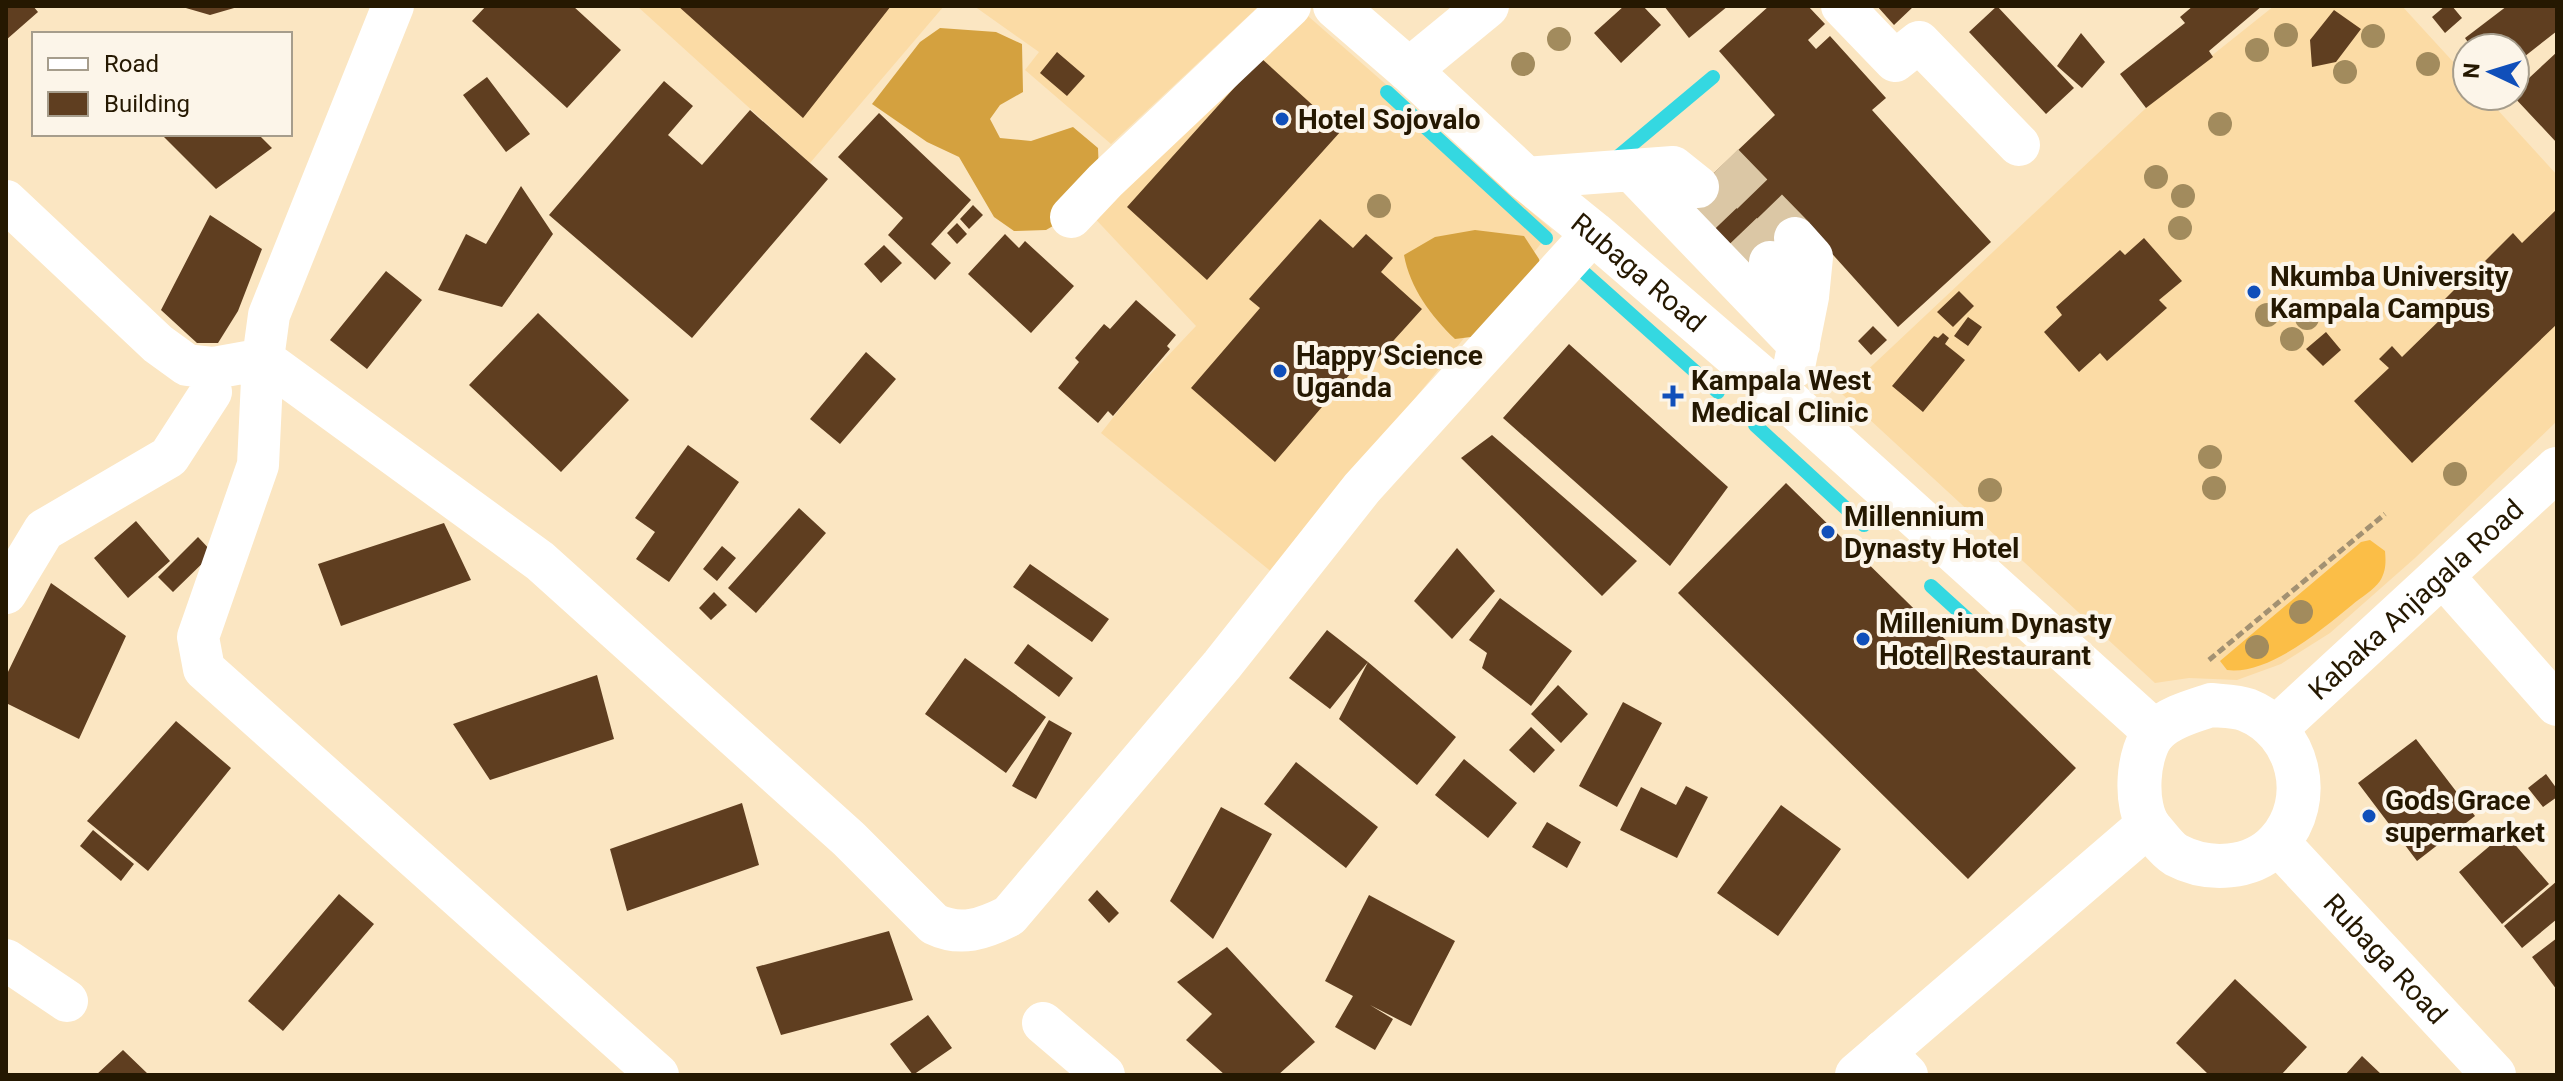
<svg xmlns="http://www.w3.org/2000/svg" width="2563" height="1081" viewBox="0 0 2563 1081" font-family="Roboto,sans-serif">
  <rect width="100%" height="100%" fill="#fbe6c2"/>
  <path fill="#fbdba5" d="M637 6H944L810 163Z
    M974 6H1259L1111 144 1025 70 1039 52Z
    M2274 6H2402L2467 77V96H2485L2557 175V421L2415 558 2330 633 2281 664 2237 680 2189 678 2155 683 1842 394 2146 108Z
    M1300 9 1552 230 1273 573 1101 433 1130 396 1196 326 1087 210Z"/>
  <path fill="#fbbe47" d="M2370 540 2385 551C2386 562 2386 571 2380 581 2374 590 2360 598 2352 605 2321 630 2269 675 2227 670L2220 661 2361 542Z"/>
  <path fill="#d4a13f" d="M940 28 996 32 1022 44 1023 92 1000 105 990 119 1000 138 1031 141 1073 127 1098 148 1100 199 1046 230 1014 231 994 217 959 157 927 142 872 104 920 42Z
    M1475 230 1524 236 1539 259 1552 307 1534 329 1455 339C1431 316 1410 288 1404 255L1435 237Z"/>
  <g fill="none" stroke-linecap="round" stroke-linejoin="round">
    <path stroke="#34d8e1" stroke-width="14" d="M1387 92 1546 238
      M1615 159 1713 77
      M1580 269 1718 392
      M1755 425 1864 525
      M1931 586 1974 625"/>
  </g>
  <path fill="#5f3e20" d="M6 6H33L38 12 6 40Z
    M179 6H241L210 15Z
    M486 6H573L621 50 567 108 472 21Z
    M678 6H891L803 118Z
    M1624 6H1643L1661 25 1621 63 1594 33Z
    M1664 6H1728L1689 38Z
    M1769 6H1808L1825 24 1808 40 1816 49 1830 36 1886 98 1872 110 1991 242 1898 327 1808 227 1745 286 1674 211 1775 115 1719 51Z
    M1877 6H1914L1894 25Z
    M1997 6 2074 88 2046 114 1969 32Z
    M2193 6H2262L2209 51 2213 57 2146 108 2120 74 2185 23 2180 17Z
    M2445 6H2452L2462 18 2445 33 2432 17Z
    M2507 6H2557V31L2515 64V48H2472L2465 38Z
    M2334 10 2361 29 2336 62 2312 67 2310 40Z
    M2081 33 2105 62 2082 88 2057 66Z
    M1057 52 1085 76 1067 96 1040 73Z
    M2557 52V143L2513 96 2515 91Z
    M1261 58 1341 131 1207 280 1127 207Z
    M487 77 530 134 506 152 463 95Z
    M664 81 693 106 668 135 702 165 750 110 828 179 692 338 549 215Z
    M879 113 971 200 931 244 951 263 935 280 888 235 903 218 838 157Z
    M161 134H258L272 148 216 189Z
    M521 186 553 234 502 307 438 290 466 234 486 244Z
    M973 205 983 215 969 229 960 219Z
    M2557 209V324L2412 463 2354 401 2389 368 2379 359 2392 346 2402 357 2448 312 2440 304 2464 280 2473 289 2493 269 2485 261 2513 233 2522 243Z
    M210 215 262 249 238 311 218 343H197L161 310Z
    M1320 219 1353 248 1366 234 1393 258 1381 272 1422 309 1376 360 1368 353 1275 462 1191 388 1260 308 1249 299Z
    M957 223 967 234 957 244 947 233Z
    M1005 234 1019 248 1025 241 1074 286 1031 333 968 274Z
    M2144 238 2182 281 2159 300 2167 308 2107 361 2100 353 2079 372 2044 332 2062 315 2056 307 2120 250 2125 255Z
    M884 245 902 263 881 283 864 264Z
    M386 271 422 300 367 369 330 340Z
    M1959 291 1974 306 1953 327 1937 312Z
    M1136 300 1176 335 1167 346 1170 349 1113 416 1108 411 1098 423 1058 388 1079 362 1075 358 1104 324 1110 329Z
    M538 313 629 400 561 472 469 385Z
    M1968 317 1982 327 1968 346 1954 336Z
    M1873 326 1887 340 1871 355 1858 341Z
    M2326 332 2341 350 2323 366 2306 349Z
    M1943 333 1949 338 1945 344 1965 360 1923 412 1892 386 1934 336 1938 338Z
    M1569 344 1728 487 1670 566 1503 418Z
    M866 352 896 379 840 444 810 419Z
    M1492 435 1637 561 1602 596 1461 458Z
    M688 445 739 482 669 582 636 559 655 532 635 518Z
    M1786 483 2076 768 1968 879 1678 593Z
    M799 508 826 533 756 613 728 588Z
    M136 521 170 561 128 598 94 558Z
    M444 523 471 580 341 626 318 564Z
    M198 537 213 553 173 592 158 577Z
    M722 546 736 558 717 581 703 569Z
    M1457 548 1495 591 1452 639 1414 601Z
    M1030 564 1109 619 1092 642 1013 587Z
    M51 583 126 636 79 739 6 703V676Z
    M714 592 727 605 711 620 699 608Z
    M1500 598 1572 651 1531 706 1482 668 1487 653 1469 640Z
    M1327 630 1368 662 1330 709 1289 678Z
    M1028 644 1073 678 1059 697 1014 663Z
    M965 658 1046 717 1006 773 925 714Z
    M1368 662 1456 737 1417 785 1339 719Z
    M597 675 614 739 490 780 453 724Z
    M1558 685 1588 714 1561 743 1531 714Z
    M1623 702 1662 723 1617 807 1579 786Z
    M1049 720 1072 733 1036 799 1012 786Z
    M176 721 231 768 148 871 87 821Z
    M1531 727 1555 750 1534 773 1509 750Z
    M2416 739 2475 816 2417 861 2358 783Z
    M1464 759 1517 803 1488 838 1435 795Z
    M1296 762 1378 827 1346 868 1264 804Z
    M2546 774 2557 789V797L2543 807 2528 788Z
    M1686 786 1708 797 1677 858 1620 830 1641 787 1676 805Z
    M742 803 759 865 627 911 610 849Z
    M1781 805 1841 849 1778 936 1717 893Z
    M1221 807 1272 834 1213 939 1170 901Z
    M1547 822 1581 842 1567 868 1532 847Z
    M93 830 134 864 121 881 80 846Z
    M2505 833 2549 884 2502 924 2459 872Z
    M2557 881V919L2522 948 2504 926Z
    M1097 890 1119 913 1109 923 1088 900Z
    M339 894 374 924 283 1031 248 1001Z
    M1369 895 1455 941 1411 1026 1370 1005 1393 1019 1375 1050 1335 1027 1353 996 1325 981Z
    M889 931 913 1000 781 1035 756 967Z
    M2557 938V990L2532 957Z
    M1227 947 1315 1042 1278 1075H1225L1186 1040 1212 1014 1177 982Z
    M2235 979 2307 1047 2281 1075H2209L2176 1043Z
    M928 1015 952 1048 913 1075 890 1044Z
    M123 1050 149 1075H96Z
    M2362 1056 2382 1075H2345Z"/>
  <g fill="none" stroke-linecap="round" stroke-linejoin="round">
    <path stroke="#dbc7a5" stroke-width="42" stroke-dasharray="42 21" stroke-linecap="butt" d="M1723 164 1795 238
      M1698 187 1770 262"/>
    <path stroke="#a39172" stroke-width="5" stroke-dasharray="8 4" stroke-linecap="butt" d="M2209 660 2385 514"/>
    <path stroke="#fff" stroke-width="42" d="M393 6 269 315 263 359 258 465 198 637 204 669 658 1075
      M1842 6 1895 61 1919 42 2019 145
      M1632 171 1799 345
      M1525 178 1673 167 1698 187
      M6 201 158 344 187 365 214 368 263 359 540 561 849 839 934 924C961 937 983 929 1009 916L1222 665 1362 488 1593 233
      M1071 217 1105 181 1290 6
      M1795 238 1812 257 1808 297
      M1770 262 1808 297 1794 367
      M2442 575 2557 705
      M6 593 44 530 169 457 211 392
      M6 960 67 1001
      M1043 1023 1104 1075
      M1883 1051 1907 1075"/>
    <g stroke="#fff" stroke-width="44">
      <path id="s1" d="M1335 6 1409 70 1525 178 1593 233 1786 399 2155 732"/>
      <path d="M1409 70 1487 6"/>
      <path d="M2211 705C2222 706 2237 706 2247 710 2299 731 2316 800 2278 842 2253 870 2208 872 2176 855 2167 850 2158 837 2151 829 2133 807 2137 750 2156 731 2170 717 2193 711 2211 705Z"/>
      <path id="s2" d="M2276 728 2557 469"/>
      <path id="s3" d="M2278 843 2494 1075"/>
      <path d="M1857 1075 2148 825"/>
    </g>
  </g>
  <g fill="#a28b5d">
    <circle cx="2286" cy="35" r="12"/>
    <circle cx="2373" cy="36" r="12"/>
    <circle cx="1559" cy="39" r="12"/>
    <circle cx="2257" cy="50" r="12"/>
    <circle cx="1523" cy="64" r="12"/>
    <circle cx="2428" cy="64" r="12"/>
    <circle cx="2345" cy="72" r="12"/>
    <circle cx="2220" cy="124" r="12"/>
    <circle cx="2156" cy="177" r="12"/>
    <circle cx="2183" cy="196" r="12"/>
    <circle cx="1379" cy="206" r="12"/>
    <circle cx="2180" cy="228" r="12"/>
    <circle cx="2267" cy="315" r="12"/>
    <circle cx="2307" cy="318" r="12"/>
    <circle cx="2292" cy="339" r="12"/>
    <circle cx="2210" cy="457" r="12"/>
    <circle cx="2455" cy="474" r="12"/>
    <circle cx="2214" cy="488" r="12"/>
    <circle cx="1990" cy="490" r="12"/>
    <circle cx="2301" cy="612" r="12"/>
    <circle cx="2257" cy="647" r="12"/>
  </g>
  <g fill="#104fba" stroke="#fcf5e9" stroke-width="3">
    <circle cx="1282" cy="119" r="8"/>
    <circle cx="2254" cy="292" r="8"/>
    <circle cx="1280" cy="371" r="8"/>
    <path d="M1669 384h8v8h8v8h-8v8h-8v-8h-8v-8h8z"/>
    <circle cx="1828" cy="532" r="8"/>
    <circle cx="1863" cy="639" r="8"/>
    <circle cx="2369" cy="816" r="8"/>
  </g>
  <g text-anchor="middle" stroke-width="8" stroke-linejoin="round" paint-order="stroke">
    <g font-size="28" font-weight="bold" fill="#251801" stroke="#fcf5e9" text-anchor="start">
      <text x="1298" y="129">Hotel Sojovalo</text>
      <text x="2270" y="286">Nkumba University<tspan x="2270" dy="32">Kampala Campus</tspan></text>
      <text x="1296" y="365">Happy Science<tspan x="1296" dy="32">Uganda</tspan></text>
      <text x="1691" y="390">Kampala West<tspan x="1691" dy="32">Medical Clinic</tspan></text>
      <text x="1844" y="526">Millennium<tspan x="1844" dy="32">Dynasty Hotel</tspan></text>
      <text x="1879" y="633">Millenium Dynasty<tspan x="1879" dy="32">Hotel Restaurant</tspan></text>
      <text x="2385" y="810">Gods Grace<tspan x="2385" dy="32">supermarket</tspan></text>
    </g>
    <g font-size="28" fill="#251801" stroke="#fcf5e9">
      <text dy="10" stroke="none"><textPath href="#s1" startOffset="404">Rubaga Road</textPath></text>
      <text dy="10" stroke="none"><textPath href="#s2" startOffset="190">Kabaka Anjagala Road</textPath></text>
      <text dy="10" stroke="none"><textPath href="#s3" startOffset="158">Rubaga Road</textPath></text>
    </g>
  </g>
  <rect width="2563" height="1081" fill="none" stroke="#251801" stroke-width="16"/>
  <rect x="32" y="32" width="260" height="104" fill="#fcf5e9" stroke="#a69d8c" stroke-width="2"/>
  <rect x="48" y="58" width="40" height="12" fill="#ffffff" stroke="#a69d8c" stroke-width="2"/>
  <text x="104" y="72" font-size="24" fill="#251801">Road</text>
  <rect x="48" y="92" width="40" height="24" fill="#5f3e20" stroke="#a69d8c" stroke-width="2"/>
  <text x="104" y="112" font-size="24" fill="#251801">Building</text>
  <g transform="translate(2491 72) rotate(274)"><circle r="38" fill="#fcf5e9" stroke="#a69d8c" stroke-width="2"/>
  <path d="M0-6L14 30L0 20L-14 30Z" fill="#104fba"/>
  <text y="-12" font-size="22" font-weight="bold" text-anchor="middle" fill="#251801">N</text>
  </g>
</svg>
